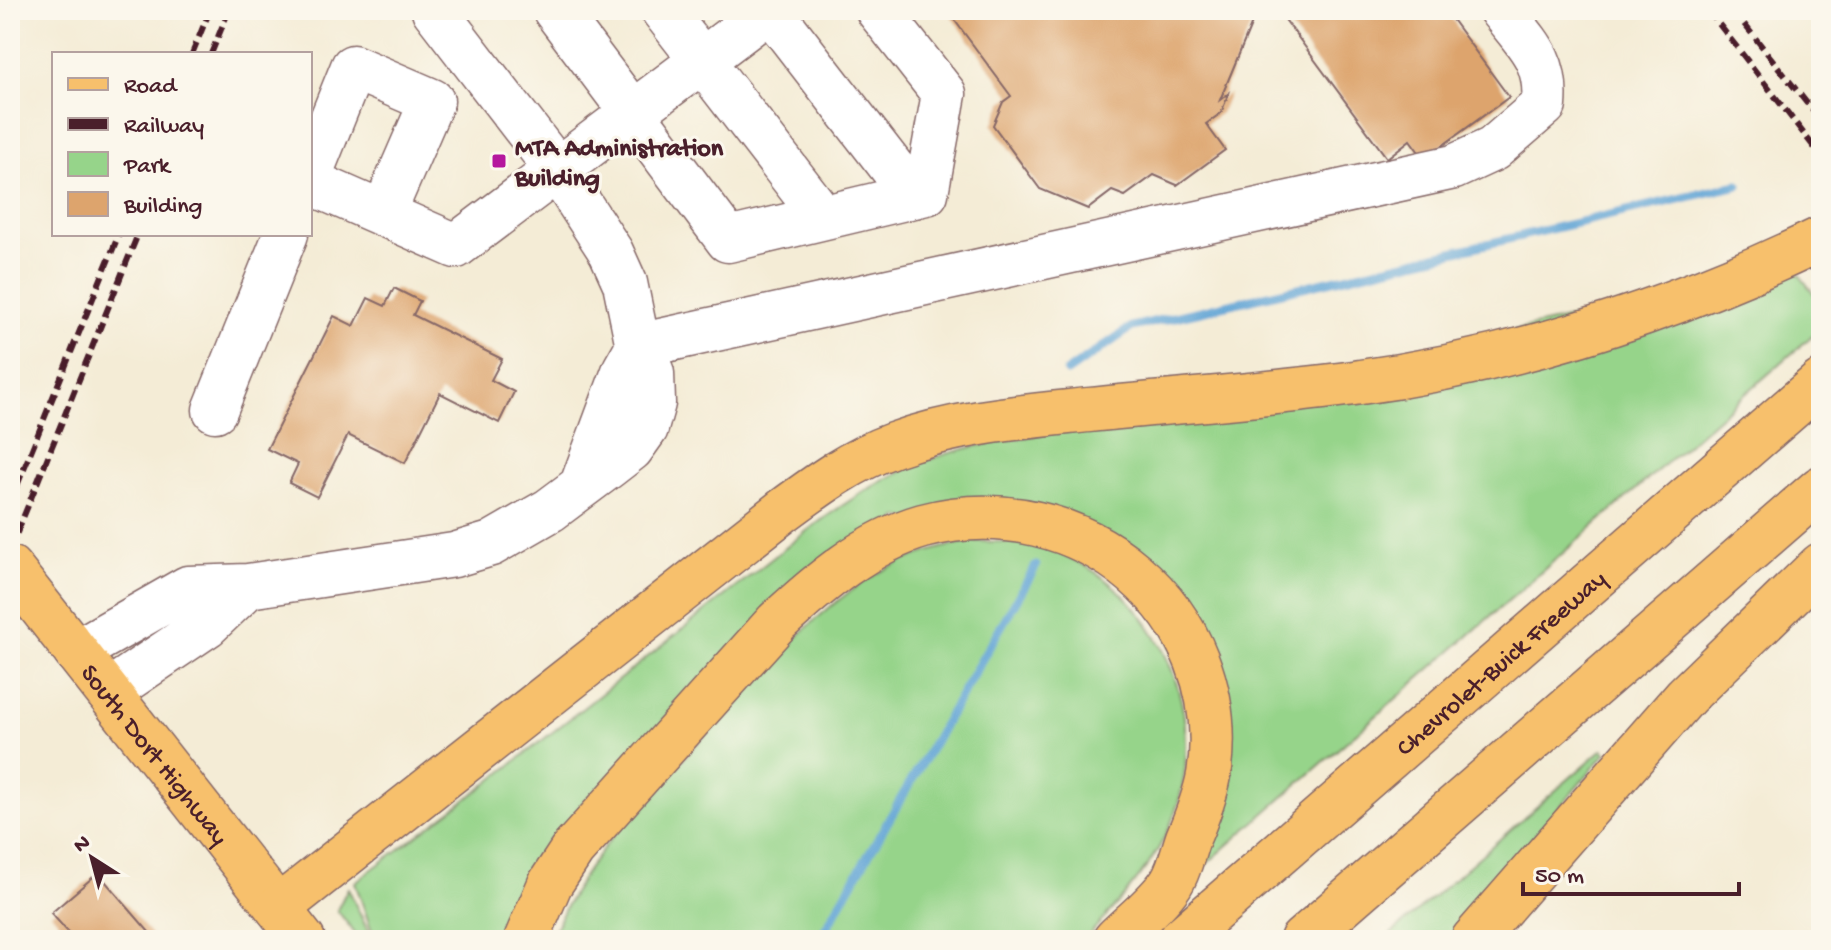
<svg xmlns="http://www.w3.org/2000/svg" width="1831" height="950" viewBox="0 0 1831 950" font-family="'Gochi Hand',sans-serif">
  <rect width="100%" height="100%" fill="#fbf7ec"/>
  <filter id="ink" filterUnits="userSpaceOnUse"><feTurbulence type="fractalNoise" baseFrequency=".0125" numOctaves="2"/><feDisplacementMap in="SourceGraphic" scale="16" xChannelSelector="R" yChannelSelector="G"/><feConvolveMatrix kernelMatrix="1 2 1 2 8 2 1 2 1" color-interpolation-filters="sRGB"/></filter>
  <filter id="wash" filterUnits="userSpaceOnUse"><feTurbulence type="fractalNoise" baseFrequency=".006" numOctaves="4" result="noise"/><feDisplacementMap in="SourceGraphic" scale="32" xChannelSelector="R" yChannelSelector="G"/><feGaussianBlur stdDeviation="1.8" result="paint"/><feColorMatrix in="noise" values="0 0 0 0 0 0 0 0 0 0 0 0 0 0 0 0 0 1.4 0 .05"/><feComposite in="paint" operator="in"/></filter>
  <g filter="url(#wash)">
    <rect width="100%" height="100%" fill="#f4ecd6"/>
    <path fill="#96d48a" stroke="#707a5a" stroke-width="2" d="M1795 269 1821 303V328L1196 873 1219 803 1142 555 899 517 509 940H380L371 929 355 882 492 780 808 530C883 474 930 451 1022 438Z
      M972 541C998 542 1025 541 1050 550 1159 586 1215 718 1171 823 1154 866 1119 901 1089 935L1083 940H551C582 855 656 789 716 724 762 674 807 619 865 581 899 559 932 549 972 541Z
      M1603 749 1606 753 1446 940H1384Z
      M348 888 372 940H360L337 910Z"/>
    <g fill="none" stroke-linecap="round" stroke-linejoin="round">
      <path stroke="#61a4d5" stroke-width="9" d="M1067 372 1132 327 1738 185
        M819 940 1036 566"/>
    </g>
    <g id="blocks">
      <path fill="#dda46d" d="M947 10H1265L1254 18 1220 100 1229 93 1221 113 1206 124 1225 150 1177 185 1154 175 1125 196 1112 191 1088 209 1040 189 993 125 1003 102 1011 96Z
        M1278 10H1445L1509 97 1424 159 1410 140 1387 158Z
        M394 288 420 301 413 315 502 359 491 380 514 392 499 423 440 393 405 463 348 435 317 497 289 483 298 464 267 449 334 316 354 326 368 298 385 306Z
        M98 873 156 940H75L51 913Z"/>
    </g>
  </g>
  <g filter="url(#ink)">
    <use href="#blocks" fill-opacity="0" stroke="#866767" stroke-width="2"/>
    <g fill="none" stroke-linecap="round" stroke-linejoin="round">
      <g stroke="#866767" stroke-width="47">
        <path id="minor" d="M555 10 728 240 926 193 944 94 878 10
          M663 10 823 217
          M770 10 914 196
          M310 174 353 67 432 101 383 214
          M310 182 456 246 769 10
          M215 410 286 234
          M582 485 625 369 638 346 1454 167 1493 149 1544 105C1548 60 1528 44 1501 10
          M76 652 188 588 248 586 454 555 491 544 550 510 609 466 631 449 646 428 653 403 652 373 638 346 625 283 611 252 559 172 434 10
          M108 692 207 625 248 586"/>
      </g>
      <g stroke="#866767" stroke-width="47">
        <g id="major">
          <path id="s1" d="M10 568 303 940"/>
        </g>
      </g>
      <g stroke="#866767" stroke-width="47">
        <g id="highway">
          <path d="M278 908 784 510C818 485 852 460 893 445 956 422 1022 417 1089 410 1177 401 1266 395 1354 383 1516 361 1674 310 1821 239"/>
          <path d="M526 940 550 884 573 849 777 622C819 583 867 542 923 526 1079 484 1234 610 1209 775 1205 797 1197 817 1188 838 1183 852 1179 871 1171 883 1157 904 1133 922 1115 940"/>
          <path id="s2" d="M1180 940 1821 382"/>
          <path d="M1302 940 1821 488"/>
          <path d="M1473 940 1686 696 1821 565"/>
        </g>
      </g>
      <use href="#minor" stroke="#fff" stroke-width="44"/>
      <use href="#major" stroke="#f7c06c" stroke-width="44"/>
      <use href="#highway" stroke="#f7c06c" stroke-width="44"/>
      <path stroke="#4a1f2b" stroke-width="6" stroke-dasharray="12 6" stroke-linecap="butt" d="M1708 10 1821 156
        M1733 10 1821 121
        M192 54 210 10
        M211 54 229 10
        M10 503 119 234
        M10 550 138 234"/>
    </g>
  </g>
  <rect fill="#b5179e" stroke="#fbf7ec" stroke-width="3" x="491" y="153" width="16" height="16" rx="4"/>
  <g text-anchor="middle" stroke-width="6" stroke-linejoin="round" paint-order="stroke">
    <g font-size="26" font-weight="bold" fill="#4a1f2b" stroke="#fbf7ec" text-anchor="start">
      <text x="515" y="155">MTA Administration<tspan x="515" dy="30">Building</tspan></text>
    </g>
    <g font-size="26" fill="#4a1f2b" stroke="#fbf7ec">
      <text dy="9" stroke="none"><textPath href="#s2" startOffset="424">Chevrolet-Buick Freeway</textPath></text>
      <text dy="9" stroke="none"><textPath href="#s1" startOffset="236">South Dort Highway</textPath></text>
    </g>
  </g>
  <rect width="1831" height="950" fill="none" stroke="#fbf7ec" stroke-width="40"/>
  <rect x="52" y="52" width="260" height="184" fill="#fbf7ec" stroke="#b4a19f" stroke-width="2"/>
  <rect x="68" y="78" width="40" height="12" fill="#f7c06c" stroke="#b4a19f" stroke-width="2"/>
  <text x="124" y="92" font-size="24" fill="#4a1f2b">Road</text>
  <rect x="68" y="118" width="40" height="12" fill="#4a1f2b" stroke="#b4a19f" stroke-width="2"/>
  <text x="124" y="132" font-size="24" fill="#4a1f2b">Railway</text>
  <rect x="68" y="152" width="40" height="24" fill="#96d48a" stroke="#b4a19f" stroke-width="2"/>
  <text x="124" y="172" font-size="24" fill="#4a1f2b">Park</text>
  <rect x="68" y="192" width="40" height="24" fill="#dda46d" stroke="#b4a19f" stroke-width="2"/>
  <text x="124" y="212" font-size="24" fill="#4a1f2b">Building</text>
  <g transform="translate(92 858) rotate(324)" stroke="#fbf7ec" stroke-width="6" paint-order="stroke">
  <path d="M0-6L14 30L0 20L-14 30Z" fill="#4a1f2b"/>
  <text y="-12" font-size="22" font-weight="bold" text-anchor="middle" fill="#4a1f2b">N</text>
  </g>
  <path d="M1523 882v12h216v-12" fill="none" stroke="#4a1f2b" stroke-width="4"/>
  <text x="1535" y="882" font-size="24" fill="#4a1f2b" stroke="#fbf7ec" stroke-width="6" paint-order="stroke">50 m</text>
</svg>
